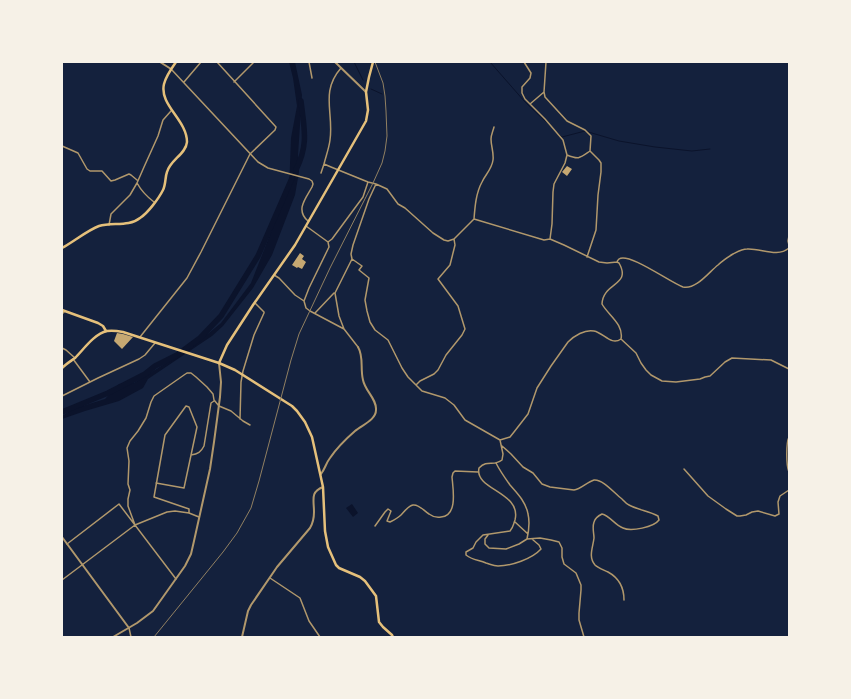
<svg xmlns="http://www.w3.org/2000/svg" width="851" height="699" viewBox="0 0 851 699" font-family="'Open Sans',sans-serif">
  <rect width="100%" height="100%" fill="#14213d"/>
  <path fill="#0b132b" d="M289 62H295L302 95 298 155 299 172 295 195 272 255 253 288 223 326 212 336 148 379 143 388 119 401 85 411 62 419V416L73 409 105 399 119 384 134 383 192 347 221 323 251 283 273 227 289 190 291 138 297 106 293 78Z
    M352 504 358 513 353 517 346 508Z"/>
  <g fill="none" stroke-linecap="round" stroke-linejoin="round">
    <path stroke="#0b132b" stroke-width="1" d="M354 62 363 80
      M490 62 525 102 546 122
      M371 89 382 94
      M557 132 562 137 585 131 619 141 655 147 692 151 710 149"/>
    <path stroke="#0b132b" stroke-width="5.5" d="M296 170C309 144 304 128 301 101
      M62 412 108 393 145 374 155 366 177 355 200 338 221 316 258 256 292 178"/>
  </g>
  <path fill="#c6a872" d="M567 166 572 169 567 176 562 172Z
    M300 253 304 256 302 259 306 262 302 269 298 267 297 268 292 265Z
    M117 333 123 334 133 337 122 349 114 341Z"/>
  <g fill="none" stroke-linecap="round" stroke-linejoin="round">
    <path stroke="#b1986c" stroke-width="1.5" d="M309 62 312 78
      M524 62 531 73 530 78 522 87V93L525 99 545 119 563 140 567 155 565 163 554 184 553 192 552 224 550 239
      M546 62 544 92 545 97 567 121 585 130 591 136 590 151C580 158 579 160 567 155
      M341 68C320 92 334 113 330 140 329 148 326 156 324 164L331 167 368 182 376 184 387 189 398 204 405 208 433 233 444 240 448 241 454 239 474 219C475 206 476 193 482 182 485 175 492 169 493 160 494 153 491 146 491 139 491 135 493 131 494 127
      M171 69 258 162 268 168 309 179 312 181 313 184 312 187C306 198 295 210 308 221
      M184 82 201 62
      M234 82 254 62
      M530 104 544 92
      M62 146 78 153 87 169 90 171H102L111 181 115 180 129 174 131 175 137 180
      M321 173 324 164
      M137 183C142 192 146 196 154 202
      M474 219 544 240 550 239 564 245 599 262 607 263 617 262C617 261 618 260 619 259 629 252 671 283 683 287 696 290 709 272 718 265 722 261 728 257 733 254 737 252 742 249 747 249 761 248 777 258 789 248
      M109 225 111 214 130 195 137 183 144 167 158 136 163 120 171 111
      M789 236 788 241 789 245
      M328 242 332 239 363 197 368 182
      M587 257 596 230 598 195 601 172V163L599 160 590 151
      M352 259 362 266 359 270 369 278 365 300 367 311 370 322 375 330 388 340 402 368 408 377 422 391 445 398 454 405 465 420 500 440 510 437 514 432 528 414 537 388 551 366 568 342C574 336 585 329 594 331 604 333 611 346 621 339
      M617 262 619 263C632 286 603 282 602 304 608 315 624 324 621 339L636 353 641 363 646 370 651 375 662 381 676 382 700 379 705 377 710 376 725 362 732 358 771 360 789 369
      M274 275 279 278 295 295 304 301 306 308 310 311 344 329
      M304 301 309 288 329 247 328 242 306 226
      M315 313 334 293
      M62 314 65 311
      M140 337 187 278 201 252 250 154 275 130 276 127 217 62
      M358 347 344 329 339 316 335 293 352 259 351 254 353 245 369 199 376 184
      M62 348 66 350 75 358
      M73 359 90 382
      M416 385 420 381 434 374 438 370 446 355 462 335 465 329 458 306 438 279 450 265 455 245 454 239
      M62 396 98 378 139 359 145 355 155 343
      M240 419 241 382 243 371 254 335 264 313V312L255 303
      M789 437C786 443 786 465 789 472
      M500 440 503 454 502 460C493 467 488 459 479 468 474 490 522 492 515 520 513 525 514 526 510 531L483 535 476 542 473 548 466 552V555C472 560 479 560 486 563 490 564 493 566 498 566 511 566 532 559 541 549L539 545 532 539
      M502 446 511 454 523 467 533 473 542 484 550 487 574 490C581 489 587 482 594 480 603 479 615 494 622 499 624 501 626 504 629 505 638 510 649 511 658 516L659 520C654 527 631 532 623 528 615 525 610 516 602 514 598 516 595 518 594 522 592 528 594 533 594 538 593 547 588 557 595 565 598 568 604 570 608 572 619 578 624 588 624 600
      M191 455C198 454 201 452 204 446L211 403 214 401
      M496 463C500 471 505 478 510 485 517 493 526 502 528 514 530 522 529 530 527 539
      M684 469 708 496 726 509 737 516H740L746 515 752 512 758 511 775 516 779 514 778 502 780 496 789 490
      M156 483 184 488 197 427 189 407 186 406 165 435 154 497 189 509V513
      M515 522 528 534
      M135 525 128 506V499L130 490 128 484 129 461 127 448 130 441 138 431 146 418 151 402 154 396 184 375 187 373H191L196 377 207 387 213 394 214 400 219 406 231 411 243 421 250 425
      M375 526 385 512 388 509 391 511 387 521 390 522C394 520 398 518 401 515 404 512 408 506 413 505 419 504 424 511 429 514 433 517 436 518 441 517 458 516 453 489 452 477L453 473 455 471 478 472
      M488 535 485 539V544L489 548 506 549 519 544 527 539 540 538 551 540 559 542 562 548V557L564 564 576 573 581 585V590L579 613V620L584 637
      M67 544 119 504 176 579
      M270 578 300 598 309 621 320 637
      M62 580 135 525 167 512 175 511 189 513 199 517
      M129 628 131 637"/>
    <path stroke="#b1986c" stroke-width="2" d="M160 62 171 69
      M335 62 366 92
      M321 474C325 469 326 463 330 458 336 449 347 438 355 431 362 425 376 420 376 410 377 399 365 391 363 380 360 368 364 357 358 347
      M62 537 129 628
      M113 637 137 623 153 611 158 604 185 566 191 554 194 541 210 469 214 442 220 397 221 382 219 363
      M242 637 248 611 251 605 277 567 310 528C313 523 314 518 314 512 314 500 310 492 323 487"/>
    <path stroke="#e5c07b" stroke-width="2.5" d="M62 248C73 242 88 230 99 226 112 222 129 227 140 218 148 213 159 198 163 190 166 184 165 177 167 172 170 160 186 154 187 142 187 120 159 105 164 84 166 76 171 69 176 62
      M62 310 98 323 103 326 106 331
      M219 363 235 370 292 406 297 411 305 422 312 437 323 487 325 531 328 547 336 565 339 568 360 577 365 581 376 596 379 622 383 627 392 635 393 637"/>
    <path stroke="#e5c07b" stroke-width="2.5" d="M62 368C66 364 71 361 75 358 84 349 94 334 107 331 113 330 118 331 123 332L219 363 227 345 253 305 295 245 346 156 366 121 368 110 366 92 369 77 373 62"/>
    <path stroke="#918062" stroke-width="1" d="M154 637 223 552 237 533 251 508 259 481 291 360 299 334 330 268 373 183 382 163 385 151 387 136 386 111 385 96 383 83 375 62"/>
  </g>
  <rect width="851" height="699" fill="none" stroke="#f6f1e7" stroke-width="126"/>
</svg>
